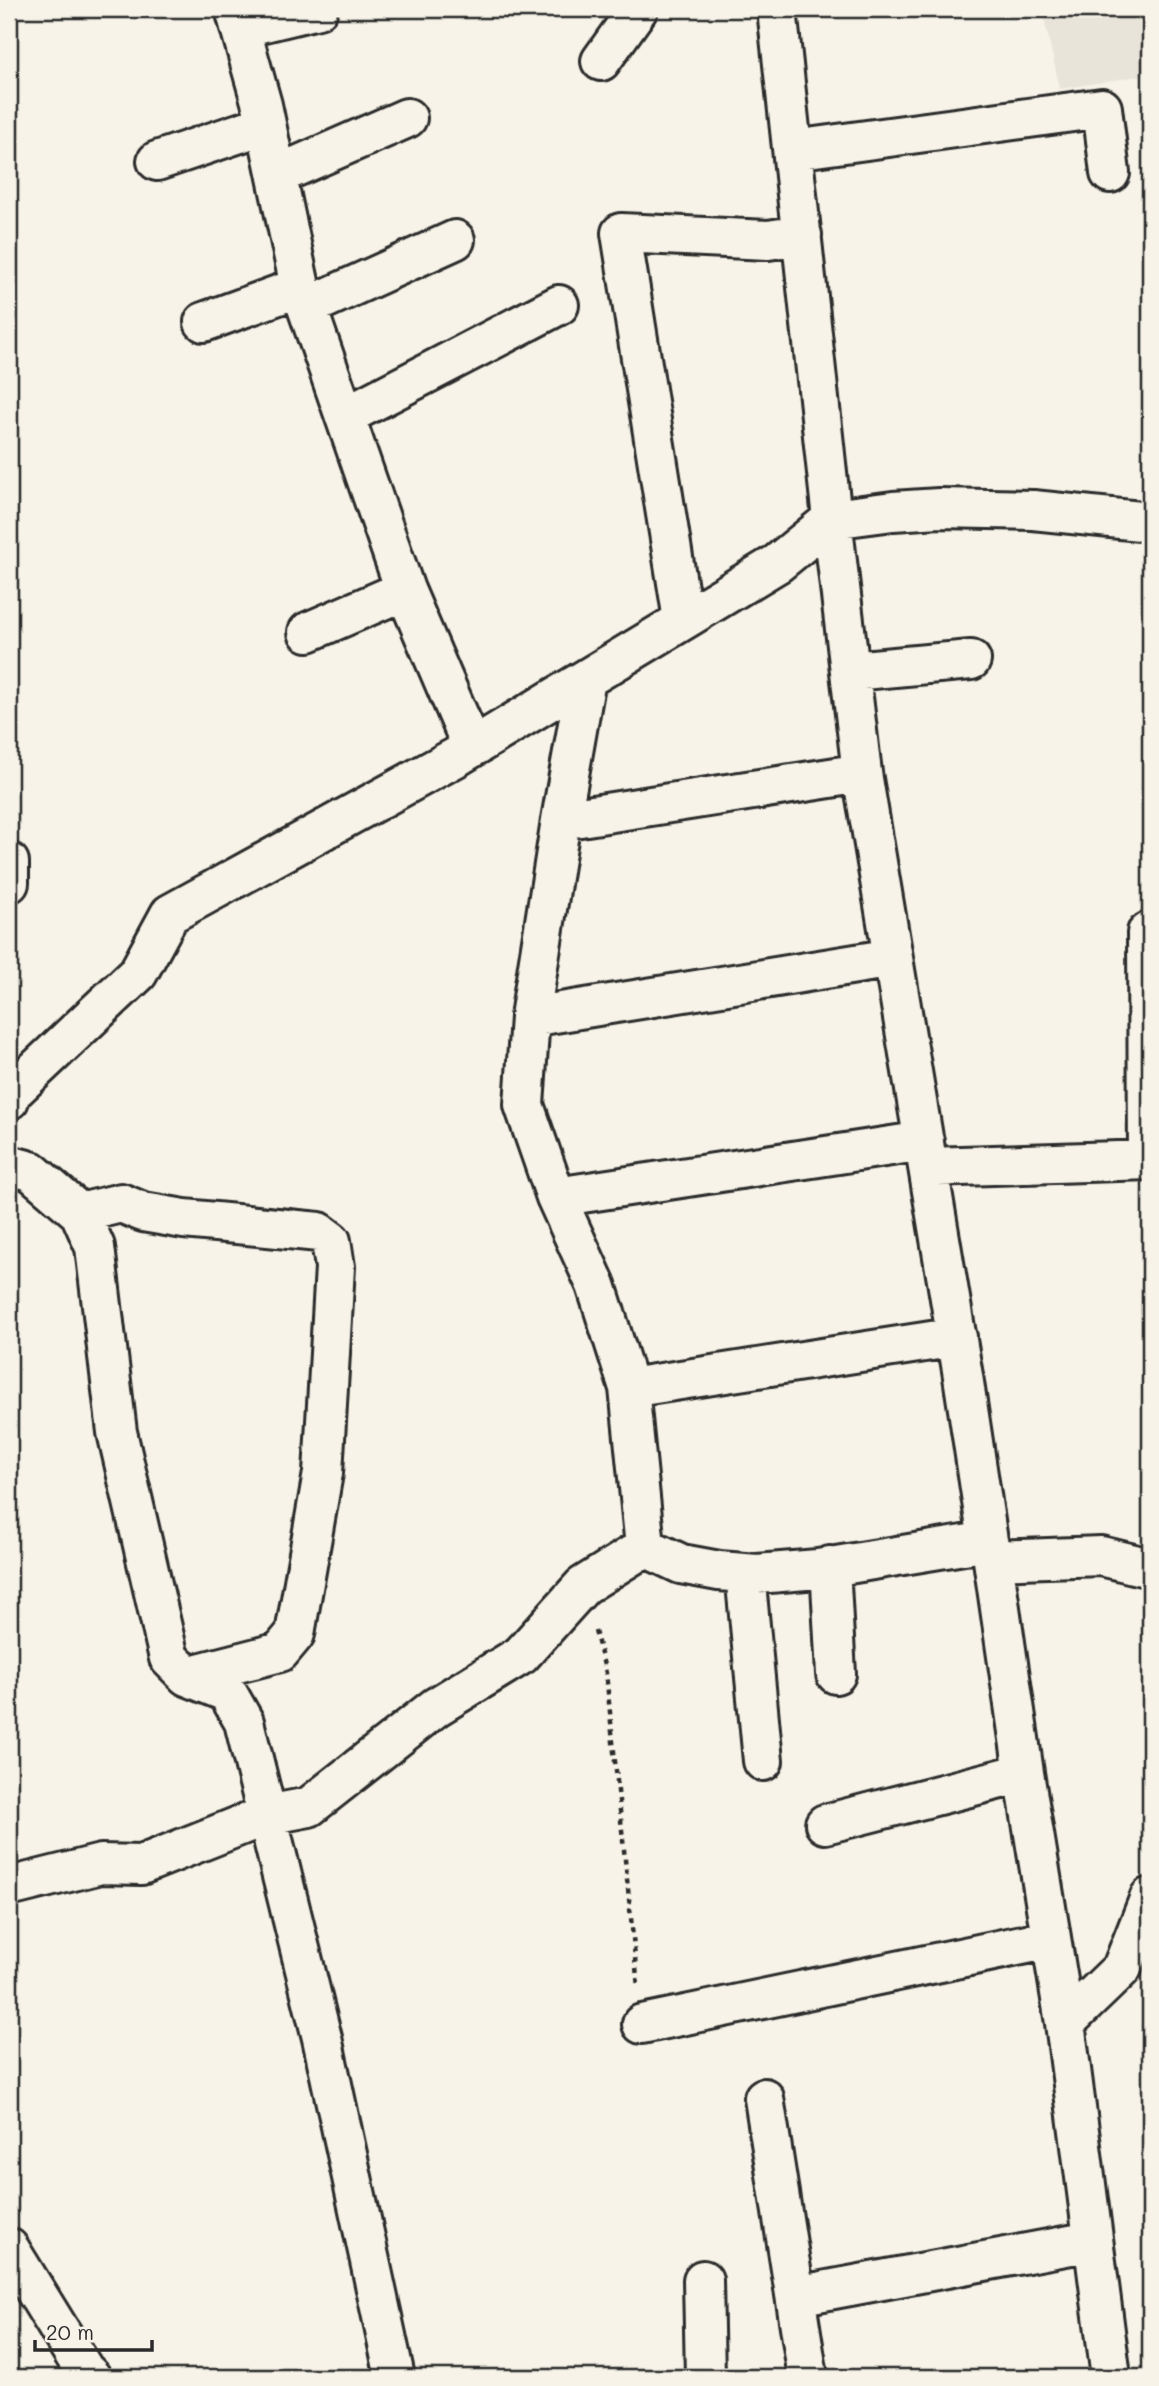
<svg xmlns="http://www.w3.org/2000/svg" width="1159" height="2386" viewBox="0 0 1159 2386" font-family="Mali,sans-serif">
  <rect width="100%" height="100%" fill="#f7f3e8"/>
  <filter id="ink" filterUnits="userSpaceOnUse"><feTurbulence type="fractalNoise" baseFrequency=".0143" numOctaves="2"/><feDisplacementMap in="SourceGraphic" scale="14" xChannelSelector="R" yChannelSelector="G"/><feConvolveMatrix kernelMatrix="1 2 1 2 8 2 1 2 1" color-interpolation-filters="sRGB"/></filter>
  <g filter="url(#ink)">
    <path fill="#e8e4da" d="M1042 9H1150V74L1060 89Z"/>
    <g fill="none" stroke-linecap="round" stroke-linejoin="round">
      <g stroke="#2b2b2b" stroke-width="44">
        <path id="minor" d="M235 9 262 105 300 287 405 590 472 747
          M777 9 832 519 862 773 963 1376 988 1541 993 1560 1024 1773 1065 2023 1111 2377
          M240 28 318 9
          M601 61 638 9
          M793 150 1102 108 1110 173
          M157 161 266 124
          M277 175 407 118
          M307 307 455 240
          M204 322 300 287
          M345 416 559 305
          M683 620 621 233 768 240 802 235
          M308 632 405 590
          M851 671 971 660
          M586 679 561 820 530 1017 524 1105 556 1197 596 1285 629 1388 645 1547
          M561 820 862 773
          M9 862V883
          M530 1017 893 958
          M9 1100 11 1093 138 973 170 914 460 755 778 563 832 519 893 511 939 508 1033 510 1150 522
          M1148 1161 1147 933 1150 931
          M9 1165 31 1171 80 1213 95 1247 117 1432 169 1658 187 1676 227 1692 244 1722 322 2038 395 2377
          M928 1167 1150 1160
          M556 1197 924 1141
          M80 1213 121 1203 143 1212 184 1219 319 1232 331 1241 335 1267 323 1473 295 1634 280 1652 187 1676
          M629 1388 957 1337
          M993 1560 1101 1556 1150 1568
          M830 1566 836 1674
          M745 1573 763 1761
          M825 1824 1024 1773
          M9 1887 101 1864 141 1865 267 1815 309 1807 436 1707 521 1655 583 1586 645 1547 681 1564 719 1571 757 1574 818 1569 988 1541
          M1065 2023 1122 1968 1150 1897
          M642 2024 1051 1939
          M764 2098 808 2377
          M9 2248 84 2370 91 2377
          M703 2280 705 2377
          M796 2296 1092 2241"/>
      </g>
      <path stroke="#2b2b2b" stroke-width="4.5" stroke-dasharray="5 5" stroke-linecap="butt" d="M595 1631 606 1673 638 1987"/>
      <use href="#minor" stroke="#f7f3e8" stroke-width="38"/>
    </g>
  </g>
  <rect width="1159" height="2386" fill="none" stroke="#f7f3e8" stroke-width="35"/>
  <rect x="18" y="18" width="1124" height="2351" fill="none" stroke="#2b2b2b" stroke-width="2.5" filter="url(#ink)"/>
  <path d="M35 2340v10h117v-10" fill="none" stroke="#2b2b2b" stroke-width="3.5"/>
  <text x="46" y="2340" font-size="21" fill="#2b2b2b" stroke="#f7f3e8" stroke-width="5" paint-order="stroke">20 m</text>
</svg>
